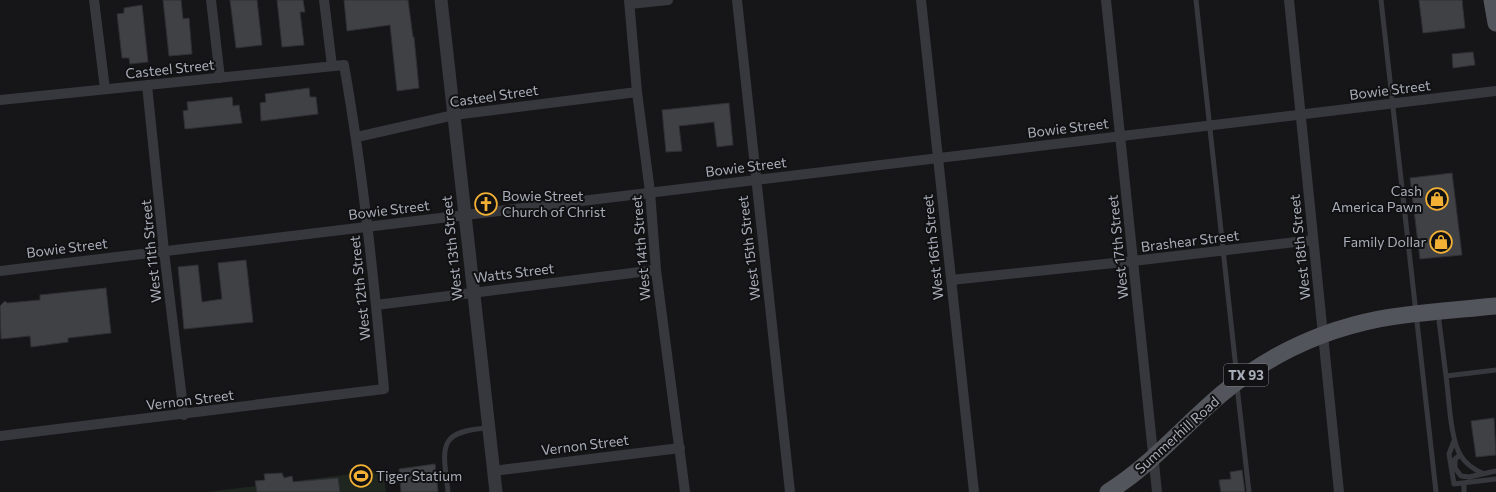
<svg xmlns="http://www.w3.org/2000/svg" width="1496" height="492" viewBox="0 0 1496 492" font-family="Commissioner,sans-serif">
  <rect width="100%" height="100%" fill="#161618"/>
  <path fill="#1e261f" d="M383 470 386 492H207Z"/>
  <path fill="#404145" stroke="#303034" d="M163 0H181L183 19 189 18 192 54 169 56Z
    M230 0H257L262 45 236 48Z
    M277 0H303L305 12H300L304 45 282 47Z
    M344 0H408L413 37H414L419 88 397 91 390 25 347 31Z
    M1419 0H1462L1465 28 1423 33Z
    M142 5 148 62 130 64 129 58H122L117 14 124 13V8Z
    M1473 52 1475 65 1453 68 1452 54Z
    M309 88 310 97H316L318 114 261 121 260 103 266 102 265 94Z
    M232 97 233 106 239 105 242 123 185 129 183 111 188 110 187 102Z
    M729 103 733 145 717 147 714 122 679 126 682 151 666 152 662 110Z
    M1452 173 1462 255 1420 259 1410 178Z
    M246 260 253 322 184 329 178 267 198 265 202 302 222 299 218 263Z
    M106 288 111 333 68 338V342L31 347 30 336 1 339 0 306 5 301 7 303 40 300V295Z
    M1494 418 1496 455 1476 457 1471 421Z
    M435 464 438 492H401L399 469Z
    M1242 470 1245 492H1221L1219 480 1231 479 1230 472Z
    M282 473 284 478 292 476 293 482 338 478 340 492H257L255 481 265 480 264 474Z"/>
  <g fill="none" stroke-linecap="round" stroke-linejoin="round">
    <path stroke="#37383d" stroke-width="5" d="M1196 0 1237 378
      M1381 0 1436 492
      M1438 313 1446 376 1496 370
      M1446 376C1449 396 1450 440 1461 456 1466 464 1473 469 1482 473
      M1237 386 1249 492
      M1454 441 1449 454 1454 484 1496 479
      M1460 455 1455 459V468L1461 476 1469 477 1496 471
      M1464 483V492
      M448 492C443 448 436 431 488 428"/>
    <path stroke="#37383d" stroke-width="10" d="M94 0 105 89
      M211 0 220 78
      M324 0 332 66
      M629 0 637 92 650 192 656 270 685 492
      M737 0 790 492
      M921 0 974 492
      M1106 0 1157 492
      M1289 0 1339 492
      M630 4 668 0
      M147 85 164 251 184 415
      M0 100 344 65C363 172 374 281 384 389L0 436
      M357 137 454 115 637 92
      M0 271 1496 91
      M951 280 1133 261 1313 240
      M376 305 656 270
      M493 471 680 448"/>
    <path stroke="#37383d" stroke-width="13" d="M441 0 496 492"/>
    <path stroke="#53555c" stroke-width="17" d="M1492 0 1496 23
      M1108 492C1152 465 1185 424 1224 392 1269 355 1323 330 1379 319 1417 312 1457 310 1496 306"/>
  </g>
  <defs>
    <g id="shop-ring" transform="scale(1.15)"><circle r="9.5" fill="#111113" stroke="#f2b134" stroke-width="1.5"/><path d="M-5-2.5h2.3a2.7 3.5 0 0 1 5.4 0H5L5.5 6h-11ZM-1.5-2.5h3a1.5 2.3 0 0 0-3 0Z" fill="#f2b134"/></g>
    <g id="church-ring" transform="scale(1.15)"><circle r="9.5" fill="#111113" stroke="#f2b134" stroke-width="1.5"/><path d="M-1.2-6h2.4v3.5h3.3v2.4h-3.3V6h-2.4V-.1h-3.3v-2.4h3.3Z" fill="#f2b134"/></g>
    <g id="stadium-ring" transform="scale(1.15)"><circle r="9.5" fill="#111113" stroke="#f2b134" stroke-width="1.5"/><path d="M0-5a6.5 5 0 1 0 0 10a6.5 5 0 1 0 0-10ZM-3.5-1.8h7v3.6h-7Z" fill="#f2b134"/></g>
  </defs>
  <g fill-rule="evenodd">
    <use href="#shop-ring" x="1437" y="199"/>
    <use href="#church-ring" x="486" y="204"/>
    <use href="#shop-ring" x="1441" y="242"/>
    <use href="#stadium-ring" x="361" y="476"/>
  </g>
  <g text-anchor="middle" stroke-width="4" stroke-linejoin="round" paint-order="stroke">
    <rect fill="#111113" stroke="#7b7e86" stroke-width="1" x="1224" y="364" width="44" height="22" rx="3"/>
    <g font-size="13" font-weight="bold" fill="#a8adb8">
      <text x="1246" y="380">TX 93</text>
    </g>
    <g font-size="14" fill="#a8adb8" stroke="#111113">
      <text transform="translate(170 69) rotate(-6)" y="5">Casteel Street</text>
      <text transform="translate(1390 90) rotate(-7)" y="5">Bowie Street</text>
      <text transform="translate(494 96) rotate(-8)" y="5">Casteel Street</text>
      <text transform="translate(1068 128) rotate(-7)" y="5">Bowie Street</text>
      <text transform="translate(746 167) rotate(-7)" y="5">Bowie Street</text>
      <text transform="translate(389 210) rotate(-7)" y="5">Bowie Street</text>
      <text transform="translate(1190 241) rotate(-7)" y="5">Brashear Street</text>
      <text transform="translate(933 247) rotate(-96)" y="5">West 16th Street</text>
      <text transform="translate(1118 247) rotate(-96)" y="5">West 17th Street</text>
      <text transform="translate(1300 247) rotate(-96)" y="5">West 18th Street</text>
      <text transform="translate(67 248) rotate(-7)" y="5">Bowie Street</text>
      <text transform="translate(452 248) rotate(-96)" y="5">West 13th Street</text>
      <text transform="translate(641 248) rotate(-95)" y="5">West 14th Street</text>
      <text transform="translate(749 248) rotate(-97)" y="5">West 15th Street</text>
      <text transform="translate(151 251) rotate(-96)" y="5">West 11th Street</text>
      <text transform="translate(514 273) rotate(-7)" y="5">Watts Street</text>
      <text transform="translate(360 288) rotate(-96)" y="5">West 12th Street</text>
      <text transform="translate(190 400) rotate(-7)" y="5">Vernon Street</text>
      <text transform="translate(1177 435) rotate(-42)" y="5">Summerhill Road</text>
      <text transform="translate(585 445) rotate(-7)" y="5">Vernon Street</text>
    </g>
    <g font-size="14" fill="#a8adb8" stroke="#111113" text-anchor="end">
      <text x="1422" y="196">Cash<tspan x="1422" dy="16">America Pawn</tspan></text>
      <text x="502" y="201" text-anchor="start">Bowie Street<tspan x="502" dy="16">Church of Christ</tspan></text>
      <text x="1426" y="247">Family Dollar</text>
      <text x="376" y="481" text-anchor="start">Tiger Statium</text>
    </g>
  </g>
</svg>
